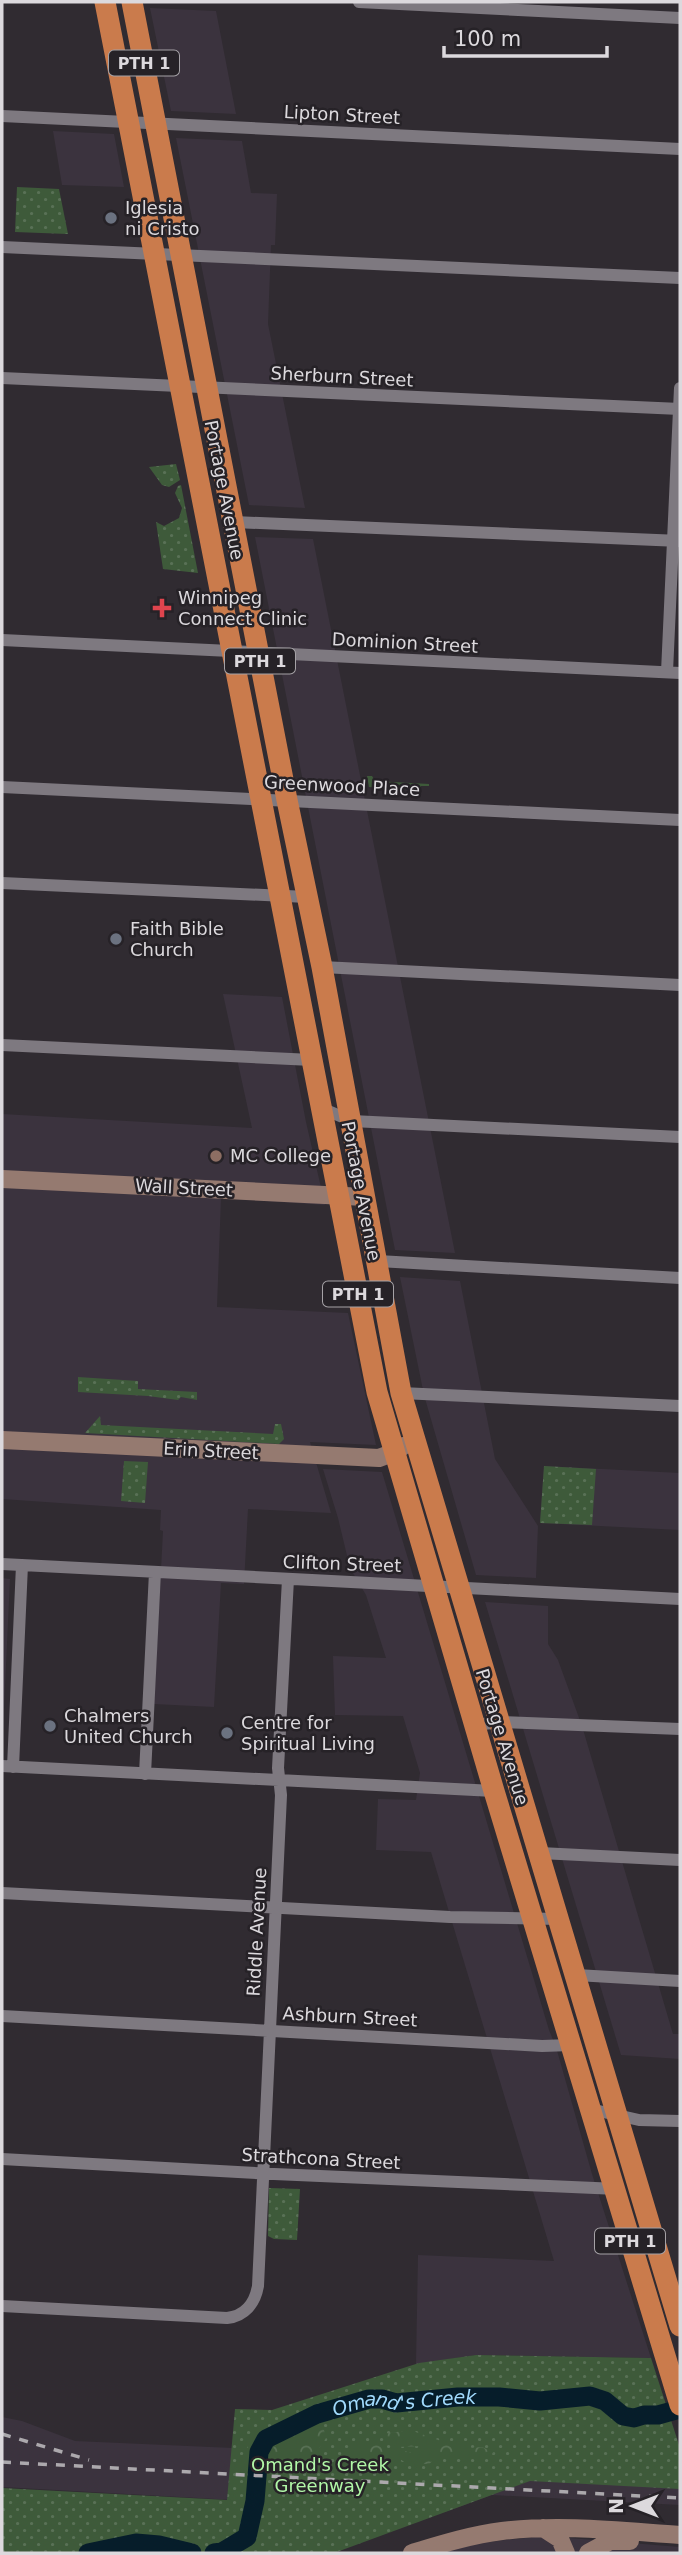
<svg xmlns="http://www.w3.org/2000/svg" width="682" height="2555" viewBox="0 0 682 2555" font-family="'DejaVu Sans',sans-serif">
  <defs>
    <pattern id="grass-dots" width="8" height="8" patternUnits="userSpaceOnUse" patternTransform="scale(1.75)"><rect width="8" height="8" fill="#3e5a3a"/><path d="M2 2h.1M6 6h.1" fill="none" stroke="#597156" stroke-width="1.8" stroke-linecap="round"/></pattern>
    <pattern id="forest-crowns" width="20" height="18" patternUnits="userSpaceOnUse" patternTransform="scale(1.75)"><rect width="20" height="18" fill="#3e5a3a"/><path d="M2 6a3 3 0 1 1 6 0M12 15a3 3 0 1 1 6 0" fill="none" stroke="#597156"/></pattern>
  </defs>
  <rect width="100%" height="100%" fill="#302b31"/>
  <path fill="#3b333e" d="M150 8 216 11 236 114 171 111Z
    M53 131 114 134 124 187 62 185Z
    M176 138 242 141 251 193 277 194 275 245H271L268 324 305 508 249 505Z
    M255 537 313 539 455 1253 395 1250Z
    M223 994 282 997 306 1122 325 1205 221 1198 217 1307 348 1313 376 1445 310 1442 331 1513 248 1509 244 1584 221 1583 214 1707 154 1704 163 1531 160 1530 161 1510 2 1499V1114L252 1128Z
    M400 1277 460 1281 495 1459 538 1526 536 1578 476 1575 424 1395Z
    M544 1466 680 1473V1530L540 1523Z
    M323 1469 382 1472 549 2030 556 2047 592 2174 651 2358 476 2355 416 2364 418 2255 554 2261 431 1852 376 1850 378 1799 416 1800 420 1773 403 1716 335 1715 333 1656 386 1658 366 1595 350 1568 338 1518Z
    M2 1578 10 1579 2 1751Z
    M485 1602 548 1606V1644L558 1660 582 1726 673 2034H680V2059L621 2055Z
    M2 2417 22 2421 75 2441 233 2448 680 2488V2505L492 2495 445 2512 2 2487Z
    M545 2536 680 2547V2553H425L446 2546Z"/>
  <path fill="url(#grass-dots)" d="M17 187 59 189 68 234 15 232Z
    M176 464 180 480 169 487 162 485 149 467Z
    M181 485 198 573 163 569 156 522 164 526 179 518 182 508 175 493 178 486Z
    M367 776H372L375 781 429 784V786H421V790L369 787Z
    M78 1377 138 1381V1389L197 1392V1400L181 1397 178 1400 148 1396 78 1392Z
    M100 1416 101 1425 273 1434 275 1424H281L284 1439 279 1444 85 1433Z
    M124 1461 148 1462 145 1503 121 1501Z
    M544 1466 596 1469 592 1525 540 1523Z
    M269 2188 300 2189 297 2240 274 2239 268 2236Z
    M476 2355 651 2358 680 2448V2489L530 2481 334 2553H2V2488L227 2500 235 2409 272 2410 419 2363Z"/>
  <path fill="url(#forest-crowns)" d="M318 2417 324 2419 321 2425 315 2424V2427L324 2430 326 2438 315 2455 321 2458 316 2468 305 2471 296 2463 285 2469 259 2464 261 2452H269L288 2433H298L300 2423Z
    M410 2430 441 2441 460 2442 470 2448 482 2447 494 2453 468 2459 442 2453 429 2464 406 2463 389 2452 396 2449 417 2454 421 2451 422 2446 398 2447 389 2444 383 2434Z
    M272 2431C256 2445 256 2458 242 2470H238L242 2456 249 2449 246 2445C251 2435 262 2434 272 2431Z
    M361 2443 384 2444 385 2447 383 2453 387 2455 386 2461 365 2465 352 2464 350 2469 344 2471 333 2468 339 2458 344 2457Z"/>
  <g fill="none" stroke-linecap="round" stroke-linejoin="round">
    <g stroke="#061d2a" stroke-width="19">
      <path d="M88 2553 136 2543 159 2545 192 2553"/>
      <path id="s1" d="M214 2553 222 2552 247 2537 255 2501 259 2452 266 2439 317 2414 369 2399H382L396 2403 458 2397H499L540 2401 590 2396 605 2401 623 2416 634 2418 644 2415H658L680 2409"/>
    </g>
    <path stroke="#7e7980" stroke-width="12" d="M359 2 680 18
      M2 116 680 149
      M2 247 680 278
      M2 378 680 409
      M234 522 680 541
      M2 640 680 673
      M667 672 680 388
      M2 787 680 820
      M2 883 307 897
      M322 967 680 985
      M2 1045 312 1060
      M321 1108 352 1121 680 1137
      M378 1261 680 1278
      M401 1393 680 1406
      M2 1564 680 1599
      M475 1725 500 1722 680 1729
      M2 1766 494 1791
      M13 1767 22 1565
      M145 1774 155 1572
      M540 1853 680 1860
      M2 1893 450 1917 559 1919
      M576 1975 680 1981
      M2 2016 542 2046 571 2045
      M590 2109 639 2120 680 2121
      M2 2159 274 2174 618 2189
      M2 2306 227 2318C245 2316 255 2303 258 2286L281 1795 278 1768 288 1579"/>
    <path stroke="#957a70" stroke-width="18" d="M2 1179 365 1197
      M2 1440 379 1458 395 1452 403 1446
      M543 2528 560 2539 566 2553
      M412 2553C442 2544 471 2535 502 2531 561 2524 621 2531 680 2535
      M588 2553 610 2541H630"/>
    <path stroke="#ca7b4c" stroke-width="21" d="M105 2 377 1392 494 1791 680 2405
      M132 2 287 800 322 967 401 1393 680 2326"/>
    <path stroke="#aca9ad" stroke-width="3.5" stroke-dasharray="9 9" stroke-linecap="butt" d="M2 2434 89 2460
      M2 2462 680 2498"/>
  </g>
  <g fill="#6b7280" stroke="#262227" stroke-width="2.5">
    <circle cx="111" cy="218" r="7"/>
    <circle cx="116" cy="939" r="7"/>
    <circle cx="50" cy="1726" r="7"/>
    <circle cx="227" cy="1733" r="7"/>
  </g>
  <path fill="#e0444e" stroke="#262227" stroke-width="2.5" d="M158.5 597.5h7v7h7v7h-7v7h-7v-7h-7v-7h7z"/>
  <circle fill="#8d6e63" stroke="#262227" stroke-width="2.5" cx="216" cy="1156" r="7"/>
  <g text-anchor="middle" stroke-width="5" stroke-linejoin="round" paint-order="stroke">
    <g fill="#262227" stroke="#a5a2a6" stroke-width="2">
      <rect x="109" y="50.5" width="70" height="25" rx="5"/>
      <rect x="225" y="648.5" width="70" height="25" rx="5"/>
      <rect x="323" y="1281.5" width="70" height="25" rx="5"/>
      <rect x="595" y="2228.5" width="70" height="25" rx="5"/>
    </g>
    <g font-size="16" font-weight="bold" fill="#dcd9dd">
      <text x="144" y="69">PTH 1</text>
      <text x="260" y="667">PTH 1</text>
      <text x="358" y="1300">PTH 1</text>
      <text x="630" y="2247">PTH 1</text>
    </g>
    <g font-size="18" fill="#dcd9dd" stroke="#262227">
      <text transform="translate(342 115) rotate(3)" y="6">Lipton Street</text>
      <text transform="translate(342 377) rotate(3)" y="6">Sherburn Street</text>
      <text transform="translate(224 490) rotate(79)" y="6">Portage Avenue</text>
      <text transform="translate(405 643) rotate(3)" y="6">Dominion Street</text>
      <text transform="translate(342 786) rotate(3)" y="6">Greenwood Place</text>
      <text transform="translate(184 1188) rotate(3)" y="6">Wall Street</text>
      <text transform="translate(361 1191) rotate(79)" y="6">Portage Avenue</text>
      <text transform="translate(211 1451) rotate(3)" y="6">Erin Street</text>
      <text transform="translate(342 1564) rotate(2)" y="6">Clifton Street</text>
      <text transform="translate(502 1737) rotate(73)" y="6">Portage Avenue</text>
      <text transform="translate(257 1932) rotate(-87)" y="6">Riddle Avenue</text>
      <text transform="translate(350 2017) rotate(3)" y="6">Ashburn Street</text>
      <text transform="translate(321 2159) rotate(3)" y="6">Strathcona Street</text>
    </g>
    <g font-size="18" fill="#dcd9dd" stroke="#262227" text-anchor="start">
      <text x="125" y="214">Iglesia<tspan x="125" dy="21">ni Cristo</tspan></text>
      <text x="178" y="604">Winnipeg<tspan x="178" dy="21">Connect Clinic</tspan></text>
      <text x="130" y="935">Faith Bible<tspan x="130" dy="21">Church</tspan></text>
      <text x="230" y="1162">MC College</text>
      <text x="64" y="1722">Chalmers<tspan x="64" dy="21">United Church</tspan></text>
      <text x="241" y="1729">Centre for<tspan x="241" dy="21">Spiritual Living</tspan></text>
    </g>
    <g font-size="18" fill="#b1f7a7" stroke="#262227">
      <text x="320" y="2471">Omand's Creek<tspan x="320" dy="21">Greenway</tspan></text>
    </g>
    <g font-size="19" font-style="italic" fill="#a1dafd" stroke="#262227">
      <text dy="7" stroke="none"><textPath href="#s1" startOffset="284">Omand's Creek</textPath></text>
    </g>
  </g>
  <rect width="682" height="2555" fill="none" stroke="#dcd9dd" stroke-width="7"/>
  <g transform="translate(633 2506) rotate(270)" stroke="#262227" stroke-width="5" paint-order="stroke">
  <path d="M0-5L12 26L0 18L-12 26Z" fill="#dcd9dd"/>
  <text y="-10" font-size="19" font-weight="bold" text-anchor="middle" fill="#dcd9dd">N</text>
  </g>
  <path d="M444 46v10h163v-10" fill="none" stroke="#dcd9dd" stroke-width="3.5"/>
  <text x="454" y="46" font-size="21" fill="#dcd9dd" stroke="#262227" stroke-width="5" paint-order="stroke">100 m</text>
</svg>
